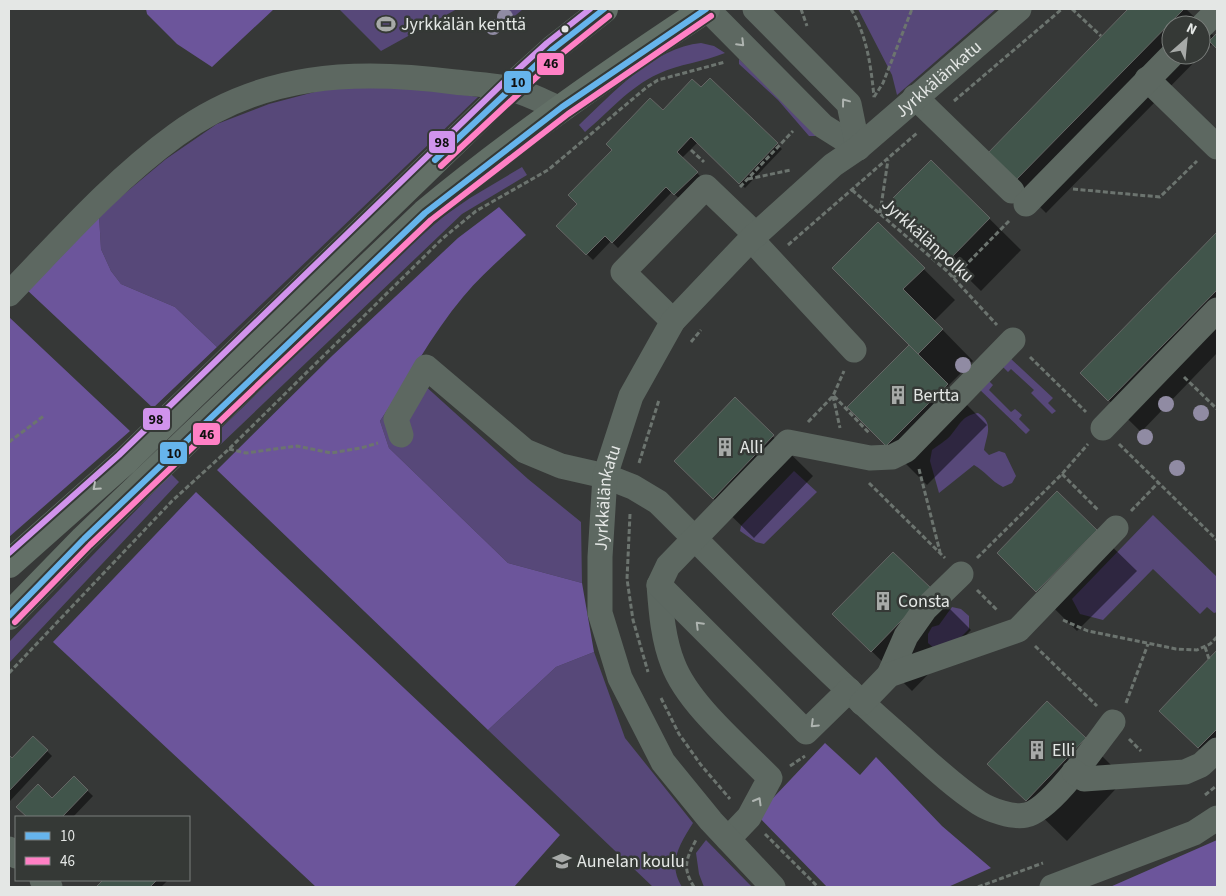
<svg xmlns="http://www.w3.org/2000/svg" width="1226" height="896" viewBox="0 0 1226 896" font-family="'Source Sans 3',sans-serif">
  <rect width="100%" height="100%" fill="#363837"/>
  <path fill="#574879" d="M339 9H457L381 51Z
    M506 9H523L496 32 491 33 488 27Z
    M858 9H996L897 95 892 75Z
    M701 43 714 46 725 53C703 62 679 64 658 74 629 87 608 113 585 132L579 125C612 94 654 47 701 43Z
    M739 59 816 132 815 136H809L778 100 739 64Z
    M398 84 478 97 217 347 175 307 121 284 111 271 101 249 99 215 166 159 217 124 269 104 341 85Z
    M522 167 527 175 462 214 219 446 211 438 405 250 444 216 470 198Z
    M1009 357 1053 398 1048 403 1056 411 1052 414 1031 393 1034 390 1011 369 1008 372 1001 365Z
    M412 374 528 479 581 522 582 583 508 563 389 448 380 421Z
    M987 379 993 385 989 390 1011 412 1015 409 1022 415 1019 419 1030 430 1026 434 978 388Z
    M978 413C994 423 987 434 984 450L989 455 999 451 1005 453 1016 476 1012 483 1003 487C991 481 985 471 974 465L939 493 930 461 932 450C938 445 946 441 951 435 961 423 962 416 978 413Z
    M794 471 817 492 764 544 756 542 740 531 741 526Z
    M171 474 179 482 9 663V642Z
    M1153 515 1217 577V612L1214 613 1207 607 1200 614 1153 569 1103 620 1080 614 1072 599Z
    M952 607 961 609 969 616V629L957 641 935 649 928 643V634L932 627 939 625Z
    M594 652 625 738 693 823C680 844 667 863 682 887H653L488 730 556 667Z
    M706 840 752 887H704L699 874 696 853Z"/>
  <path fill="#6c559b" d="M146 9H274L212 67 177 44 147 14Z
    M499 207 526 235C505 255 482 274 463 297 431 335 408 380 380 421L389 448 508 563 582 583 594 652 556 667 488 730 217 470 332 356 458 238Z
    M99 215 101 249 111 271 121 284 175 307 217 347 153 408 26 289Z
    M9 317 130 431 9 537Z
    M196 492 560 835 514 887H316L53 642Z
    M825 743 860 775 876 757 942 826 991 868 948 887H827L757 815Z
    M1217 840V887H1110Z"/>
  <path fill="#0007" fill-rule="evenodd" d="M1130 9H1186L1215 37 1217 35V48L1213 43 1046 213 987 154ZM1171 25H1201V55H1171Z
    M710 79 782 149 745 188 698 142 682 158 702 178 681 200 672 192 618 248 611 241 593 260 558 226 663 111 701 89Z
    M931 161 1021 250 981 291 922 233Z
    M878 224 955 300 934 321 973 361 948 386 987 425 927 485 849 407 911 345Z
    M1217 234V353L1141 432 1081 373Z
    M735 399 813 476 754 538 675 461Z
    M1096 531 1137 571 1077 631 998 553Z
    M931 590 971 630 912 691 834 614Z
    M1217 652V766L1161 711Z
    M33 737 52 756 10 801 9 757 12 759Z
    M1085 739 1125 779 1067 841 988 764Z
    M74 778 93 796 73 817H28L18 807 52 800Z
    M104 880H168L161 887H101L99 886Z"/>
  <path fill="#41554b" stroke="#656665" d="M1128 9H1184L1014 182 986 155Z
    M1217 33V49L1209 41Z
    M710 78 778 143 739 184 691 137 677 152 698 172 674 195 666 187 612 243 605 236 586 255 556 226 577 204 568 195 612 150 606 144 650 98 663 110 692 79 701 87Z
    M931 160 990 218 949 260 889 202Z
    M878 222 925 268 903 289 943 329 918 354 832 268Z
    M1217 232V290L1108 401 1080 373Z
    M909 345 948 384 886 446 847 407Z
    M735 397 774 435 713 499 674 461Z
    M1057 491 1097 530 1036 592 997 553Z
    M893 552 932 589 871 652 832 614Z
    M1217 650V729L1198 748 1159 711Z
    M1047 701 1086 738 1026 801 987 764Z
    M33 736 48 750 9 791V755L12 758Z
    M74 776 88 790 62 817H27L16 807 38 784 52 798Z
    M103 880H157L150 887H99L97 886Z"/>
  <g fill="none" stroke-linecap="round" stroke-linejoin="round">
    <path stroke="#6c746f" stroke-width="3" stroke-dasharray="5 2.5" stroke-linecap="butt" d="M801 9 807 26
      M851 9C867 36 871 66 874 97
      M1072 9 1101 36
      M874 97 883 83 912 9
      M954 101 1062 9
      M691 150 704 162
      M748 179 791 170
      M740 187 793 131
      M1073 189 1160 197 1197 161
      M852 190 947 271 997 325
      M880 213 888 160
      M788 245 917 133
      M953 278 1009 221
      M691 342 701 330
      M1030 357 1086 412
      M1184 377 1217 409
      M833 396 840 428
      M834 396 869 433
      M808 422 833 396 844 371
      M9 442 45 415
      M1119 444 1217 540
      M229 449 246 453 297 446 331 453 361 448 378 443
      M639 463 659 400
      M919 469 940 552
      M1062 474 1099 511
      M869 483 945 558
      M1131 511 1158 483
      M630 514 627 579 633 620 648 672
      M977 558 1062 474 1088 444
      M977 590 998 611
      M1063 620 1088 631 1176 649 1197 650 1210 644 1217 637
      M1035 646 1097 706
      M1205 647 1209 659
      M9 673 172 501 229 449 442 239 476 211 548 170 647 87 658 80 725 62
      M661 698 679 734 701 765 730 799
      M1126 703 1148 644
      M1129 739 1141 751
      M790 766 805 756
      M1205 795 1215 787
      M765 834 818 887
      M694 887C682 868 686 859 696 840
      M978 887 1043 863"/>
    <g stroke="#5d6861" stroke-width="25">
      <path d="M707 9 823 126 858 148"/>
      <path d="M755 9 849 104 858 148"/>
      <path d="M1201 27 1217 11"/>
      <path d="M1147 79 1217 147"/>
      <path d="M915 97 1012 191"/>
      <path d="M1026 204 1172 55"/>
      <path d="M751 239 854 350"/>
      <path d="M9 294C62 239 114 180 176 135 261 73 354 69 455 82 472 84 491 85 508 88 525 92 544 102 561 109"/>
      <path d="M673 321 623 272 706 187 756 235"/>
      <path d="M1103 428 1217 310"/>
      <path d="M401 435 396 419 426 367 525 451 561 466 605 476 633 487 658 502C737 580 814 661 898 735 924 758 950 784 979 803 990 810 1013 818 1026 815 1051 810 1096 744 1113 722"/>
      <path d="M659 585C661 611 663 639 673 664 688 704 740 747 770 778L749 817 728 839"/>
      <path d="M889 675 906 636 925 609 961 574"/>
      <path d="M849 690 806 732 659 585 668 566 788 442 870 458 892 457 906 450 1013 340"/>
      <path d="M862 703 889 675 1018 630 1116 528"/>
      <path d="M1074 772 1084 779 1185 772 1201 765 1217 750"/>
      <path d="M9 849 16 856"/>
      <path d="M42 880 50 887"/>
      <path id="s1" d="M773 887 711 821 663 762 620 678 600 613V557L605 476 631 396 673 321 751 239 833 165 858 148 1019 9"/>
      <path d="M1052 887 1194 833 1217 818"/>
    </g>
    <path stroke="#637067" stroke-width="28" d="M9 564 125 461 509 89 553 49 604 9
      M9 616 84 539 425 213C514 139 609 73 706 9"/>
    <g stroke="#353936" stroke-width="10">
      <path id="bus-1" d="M435 160 553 49 604 9
        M9 616 84 539 425 213 562 107 706 9"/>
    </g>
    <g stroke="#353936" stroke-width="10">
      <path id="bus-2" d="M441 166 559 56 609 16
        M15 622 90 545 431 220 568 114 711 16"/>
    </g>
    <g stroke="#353936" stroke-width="10">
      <path id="bus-3" d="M9 553 119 455 503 83 547 43 590 9"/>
    </g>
    <use href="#bus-1" stroke="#66b4ec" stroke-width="6"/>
    <use href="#bus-2" stroke="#ff80c5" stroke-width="6"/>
    <use href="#bus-3" stroke="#d193ec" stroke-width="6"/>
  </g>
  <g fill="#908ba3">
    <circle cx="505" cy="17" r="8"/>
    <circle cx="493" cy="27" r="8"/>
    <circle cx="963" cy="365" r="8"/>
    <circle cx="1166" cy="404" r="8"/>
    <circle cx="1201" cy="413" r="8"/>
    <circle cx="1145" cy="437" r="8"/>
    <circle cx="1177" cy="468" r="8"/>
  </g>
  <defs><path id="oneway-chevron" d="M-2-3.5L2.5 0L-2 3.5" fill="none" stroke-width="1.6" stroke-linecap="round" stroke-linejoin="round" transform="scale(1.25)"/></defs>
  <g stroke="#aeb4b0">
    <use href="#oneway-chevron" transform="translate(741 43) rotate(45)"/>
    <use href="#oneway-chevron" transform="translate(845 102) rotate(-127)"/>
    <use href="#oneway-chevron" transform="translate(699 625) rotate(-135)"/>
    <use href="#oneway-chevron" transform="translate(814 724) rotate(136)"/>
    <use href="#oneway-chevron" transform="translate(758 801) rotate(-60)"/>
  </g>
  <use stroke="#b7bdb9" href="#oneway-chevron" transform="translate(96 487) rotate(138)"/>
  <defs>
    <g id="stadium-bare" transform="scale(1.5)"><path d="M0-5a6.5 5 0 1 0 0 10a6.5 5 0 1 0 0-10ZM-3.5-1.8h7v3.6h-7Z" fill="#a7aaa8" stroke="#353936" stroke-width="2.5" paint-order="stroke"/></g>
    <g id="building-bare" transform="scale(1.5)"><path d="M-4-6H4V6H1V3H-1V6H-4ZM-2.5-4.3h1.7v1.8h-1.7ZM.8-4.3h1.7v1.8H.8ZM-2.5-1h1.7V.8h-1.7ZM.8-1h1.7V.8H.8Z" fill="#a7aaa8" stroke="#353936" stroke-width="2.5" paint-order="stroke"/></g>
    <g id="school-bare" transform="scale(1.5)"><path d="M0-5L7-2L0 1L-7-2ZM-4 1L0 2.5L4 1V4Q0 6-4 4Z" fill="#a7aaa8" stroke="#353936" stroke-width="2.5" paint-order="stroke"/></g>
  </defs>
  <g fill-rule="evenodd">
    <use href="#stadium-bare" x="386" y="24"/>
    <use href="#building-bare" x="898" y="395"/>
    <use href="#building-bare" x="725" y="447"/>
    <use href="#building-bare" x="883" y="601"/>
    <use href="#building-bare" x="1037" y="750"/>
    <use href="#school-bare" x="562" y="861"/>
  </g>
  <circle fill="#e4e7e5" stroke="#353936" stroke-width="2" cx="565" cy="29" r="4.5"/>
  <g text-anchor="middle" stroke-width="5" stroke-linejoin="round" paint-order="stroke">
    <g font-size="18" fill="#e4e7e5" stroke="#353936" text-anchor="start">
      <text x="401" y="30">Jyrkkälän kenttä</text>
      <text x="913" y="401">Bertta</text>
      <text x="740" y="453">Alli</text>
      <text x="898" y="607">Consta</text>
      <text x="1052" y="756">Elli</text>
      <text x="577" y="867">Aunelan koulu</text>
    </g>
    <g font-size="18" fill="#e4e7e5" stroke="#353936">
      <text dy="6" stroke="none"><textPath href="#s1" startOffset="996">Jyrkkälänkatu</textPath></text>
      <text transform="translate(928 240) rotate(42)" y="6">Jyrkkälänpolku</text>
      <text dy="6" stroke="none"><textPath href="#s1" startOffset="445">Jyrkkälänkatu</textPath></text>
    </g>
  </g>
  <g stroke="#353936" stroke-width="2">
    <rect x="536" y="52" width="29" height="24" rx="5" fill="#ff80c5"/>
    <rect x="503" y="70" width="29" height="24" rx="5" fill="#66b4ec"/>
    <rect x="428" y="130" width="28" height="24" rx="5" fill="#d193ec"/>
    <rect x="142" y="407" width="29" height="24" rx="5" fill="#d193ec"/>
    <rect x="192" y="422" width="29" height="24" rx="5" fill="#ff80c5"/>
    <rect x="159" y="441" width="29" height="24" rx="5" fill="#66b4ec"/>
  </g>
  <g font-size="14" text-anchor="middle" font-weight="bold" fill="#111">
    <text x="551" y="68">46</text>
    <text x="518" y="87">10</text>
    <text x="442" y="147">98</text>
    <text x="156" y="424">98</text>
    <text x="207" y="439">46</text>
    <text x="174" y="458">10</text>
  </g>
  <rect width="1226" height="896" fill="none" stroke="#e4e7e5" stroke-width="20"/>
  <rect x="15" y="816" width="175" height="65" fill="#353936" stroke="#7b7f7c"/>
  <rect x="25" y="832" width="25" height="8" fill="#66b4ec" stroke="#7b7f7c"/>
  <text x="60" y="841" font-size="15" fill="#e4e7e5">10</text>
  <rect x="25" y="857" width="25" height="8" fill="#ff80c5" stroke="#7b7f7c"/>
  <text x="60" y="866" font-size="15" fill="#e4e7e5">46</text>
  <g transform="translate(1186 40) rotate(27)"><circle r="24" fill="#353936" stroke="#7b7f7c"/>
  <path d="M0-4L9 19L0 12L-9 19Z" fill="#a7aaa8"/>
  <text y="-8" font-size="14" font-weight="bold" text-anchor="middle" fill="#e4e7e5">N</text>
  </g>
</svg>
